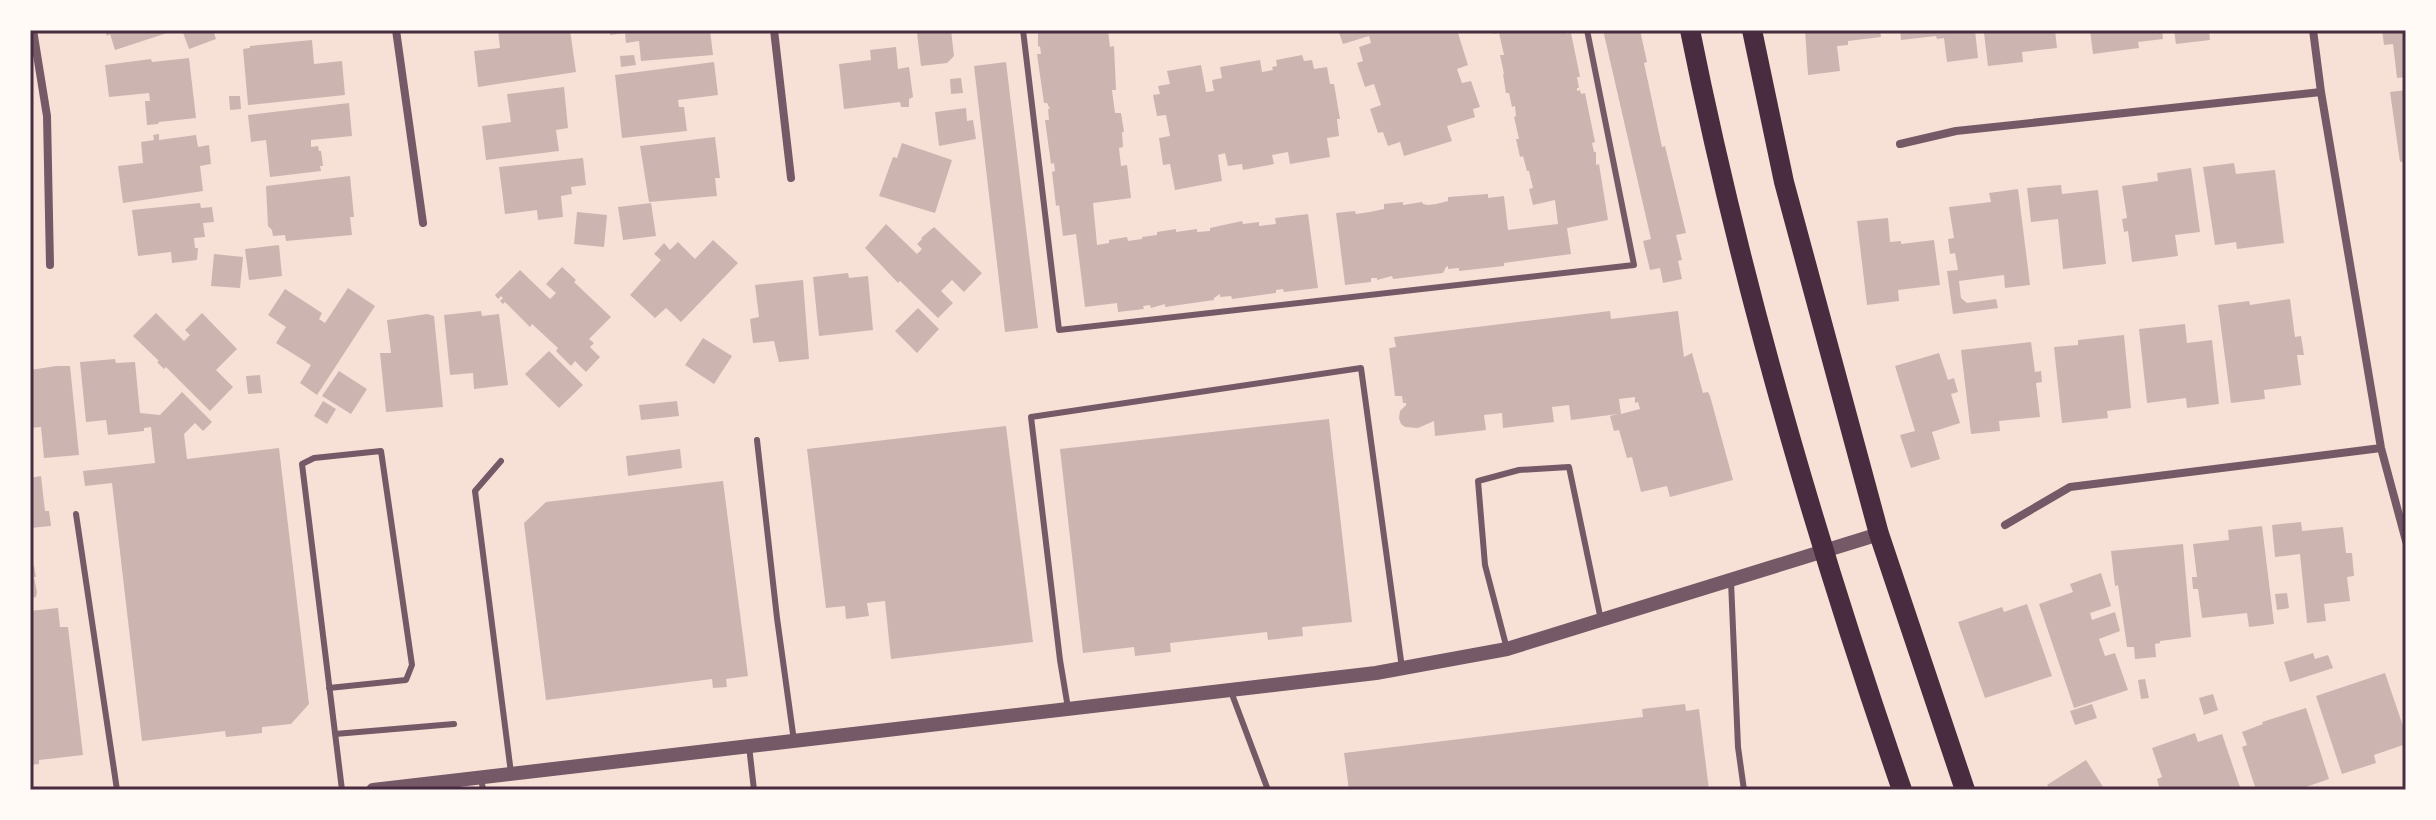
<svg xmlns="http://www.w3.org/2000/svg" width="2436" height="820" viewBox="0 0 2436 820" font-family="'Golos Text',sans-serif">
  <rect width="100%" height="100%" fill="#f7e1d7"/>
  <path fill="#ccb4b1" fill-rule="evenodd" d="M105 30H166L167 33 115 50 110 34 107 36Z
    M182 30H213L216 39 189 49Z
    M498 30H570L576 72 478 87 474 51 500 48Z
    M610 30H710L713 55 641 61 639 41 626 43 625 33 610 35Z
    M951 30 954 56 947 63 921 66 917 33Z
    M1038 30H1108L1110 47 1114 46 1116 90H1112L1115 113H1121L1124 132H1122L1123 147 1119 148 1121 166 1127 165 1131 198 1093 203 1097 245 1109 243V240L1127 237 1128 241 1142 239V237L1157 235V232L1176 229V232L1197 229V232L1210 231V228L1242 221 1243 224 1259 222V226L1276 224 1275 218 1308 214 1318 288 1284 292 1283 289 1276 290V293L1232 299 1231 296 1220 297V294L1214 298V300L1165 307V304L1151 308 1150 305 1143 306 1144 309 1118 312 1117 303 1085 307 1076 234 1063 236 1059 205 1056 206 1052 172 1055 171 1054 163 1051 164 1045 120H1049L1048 109H1050L1047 103H1044L1037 54H1041L1040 46 1038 47Z
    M1338 30H1457L1468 65 1457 69 1462 83 1471 81 1480 107 1473 109 1475 117 1447 126 1452 141 1404 156 1400 142 1388 146 1383 132 1378 133 1370 109 1381 105 1374 84 1365 87 1357 63 1363 61 1359 47 1371 43 1369 36 1343 44Z
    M1492 30H1566L1567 34 1571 33 1580 77H1577L1579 88H1577V91L1580 90 1581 94 1585 93 1595 142 1592 143 1594 152H1596V165L1599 164 1608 220 1567 228 1571 254 1504 263V266L1459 271V268L1448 269V266L1446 267 1443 273 1393 279 1392 276 1377 280V278H1371V282L1345 285 1336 213 1355 211 1356 214 1370 212 1384 209V204L1403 202V205L1422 202 1423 204 1428 205 1436 204 1448 201V197L1488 194V198L1504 196 1508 230 1558 224 1555 200 1533 205 1529 189 1533 188 1529 171H1527L1523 156 1520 157 1516 139H1519L1514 117 1516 116 1515 106 1512 107 1509 93H1506L1503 74H1504L1500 55H1504L1499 33 1493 34Z
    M1603 30H1640L1647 62 1644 63 1662 147 1665 146 1686 233 1676 235 1682 260 1678 261 1682 279 1663 283 1660 268 1650 270 1643 241 1651 239Z
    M1805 30H1880L1881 37 1848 41V45L1837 46 1840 71 1808 75Z
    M1900 30H1975L1978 58 1947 62 1944 38 1937 39 1936 36 1901 40Z
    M2006 30H2055L2057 48 2022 52 2023 62 1988 66 1984 33Z
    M2090 30H2162L2163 39 2138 42 2139 48 2093 54Z
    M2174 30H2209L2210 40 2176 44Z
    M2382 30H2406V77L2397 78 2393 44 2384 45Z
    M312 40 314 64 342 61 345 95 248 105 243 49 250 48V46Z
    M896 47 898 69 909 67 913 97 909 99V107H901L900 102 844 109 839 64 871 60 870 50Z
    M634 55 636 65 621 67 620 56Z
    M1302 55 1304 61 1312 60 1314 69 1327 67 1330 84H1334L1340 119H1337L1339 136 1327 138 1330 157 1290 164 1288 152 1272 155 1274 164 1243 170 1242 164 1228 166 1225 153 1218 155 1222 181 1175 190 1170 164 1163 165 1159 138 1170 136 1166 115 1157 116 1153 95 1160 94 1158 86 1170 84 1167 71 1201 65 1206 92 1214 91 1212 80 1222 78 1220 67 1260 60 1262 72 1273 70 1272 67 1277 66 1276 60Z
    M189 58 196 118 159 122 158 124 147 125 145 101H150L149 93 109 97 105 65 151 59 152 62Z
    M714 62 718 95 678 100 679 107H684L687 131 622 138 615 75Z
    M1006 62 1038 328 1005 332 974 66Z
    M961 78 963 93 951 94 950 79Z
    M564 87 568 128 556 130 559 151 486 160 482 126 511 122 507 94Z
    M2406 90V161L2400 162 2390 92Z
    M229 96H240L241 109 230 110Z
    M349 103 352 136 311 140V147L318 146 319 151H321L323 166H320L321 171 270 177 266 140 251 142 248 115Z
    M966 108 967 121 973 120 976 139 939 146 935 112Z
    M159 134V140L196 135 198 147 209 145 211 164 200 166 203 191 123 203 118 166 143 163 141 142 154 140 153 135Z
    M715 137 720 178H715L717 196 649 202 640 146Z
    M902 143 952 160 935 213 879 196 893 157 897 158Z
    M583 158 586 185 571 187 572 194 561 196 563 217 538 220 537 210 505 214 499 167Z
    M2234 163 2236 174 2275 170 2284 243 2237 249 2236 242 2215 245 2203 167Z
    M2191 168 2200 232 2175 235 2178 256 2132 262 2128 231 2124 232 2122 219 2127 218 2122 186 2158 181 2157 173Z
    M350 176 354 217H350L352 235 286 241 285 235 273 236 272 230 268 226 266 186Z
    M2061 185 2062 194 2098 190 2106 264 2063 269 2058 219 2031 222 2027 188Z
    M2018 189 2030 285 2005 288 2004 275 1959 281 1961 298 1967 303 1996 299 1998 308 1953 314 1947 271 1958 270 1955 253 1950 254 1948 239 1954 238 1949 207 1991 202 1989 193Z
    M200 203 201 208 212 207 214 222 203 223 205 237 194 238 195 248H198L197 260 172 263 171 252 138 256 132 210Z
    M651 203 656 236 623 240 618 207Z
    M577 212 607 215 604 247 574 244Z
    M1888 218 1890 242 1901 241V244L1934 240 1940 285 1898 290 1899 301 1867 305 1857 221Z
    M886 224 917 254 922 249 917 244 922 239 921 238 934 227 982 273 964 292 952 280 941 291 953 303 938 318 900 281 898 283 865 248Z
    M713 240 738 263 681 322 666 308 655 318 630 295 661 260 654 254 664 243 670 250 678 242 695 259Z
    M279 245 282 276 249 280 245 249Z
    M214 254 243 257 240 288 211 286Z
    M562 267 576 280 574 282 611 317 589 339 594 343 590 347 600 357 586 372 575 361 571 366 556 351 558 348 532 324 530 327 505 302 503 304 500 301 503 298 501 296 498 299 495 295 520 270 550 299 556 293 546 284Z
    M848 273 849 278 868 276 873 330 819 336 813 277Z
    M803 280 809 359 779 362 774 341 753 343 750 319 759 317 755 285Z
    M348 288 375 306 317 395 300 383 311 365 276 343 286 327 268 315 285 289 322 313 319 319 325 323Z
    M2290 299 2295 337 2301 336 2304 355H2297L2301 385 2264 390 2265 399 2231 403 2218 305 2249 301 2250 305Z
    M918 308 939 329 917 353 895 331Z
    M481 311 482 316 499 314 508 385 474 389 473 373 450 375 444 315Z
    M1610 311 1611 319 1678 311 1684 357 1692 353 1703 393 1708 392 1710 396 1733 480 1670 497 1667 486 1641 492 1632 457 1627 458 1619 430 1614 431 1610 416 1618 414 1571 420 1569 405 1552 407 1554 422 1503 428 1502 413 1484 415 1486 430 1435 436 1434 421 1418 428 1405 427 1401 424 1399 418 1400 411 1406 405V403H1403L1402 396H1395L1389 348 1396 347 1394 337ZM1635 397V403L1638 402 1640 409 1621 414 1619 399Z
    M156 313 184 341 190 335 185 330 202 313 237 349 216 370 233 387 210 411 166 367 164 369 157 362 159 361 133 336Z
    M427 314 434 316 443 407 386 412 380 353H391L387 320Z
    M2185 324 2187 343 2212 340 2219 404 2187 408 2186 398 2147 403 2139 329Z
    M2124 335 2131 408 2107 411 2108 418 2062 423 2054 347 2078 345V340Z
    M703 338 732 356 714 384 685 365Z
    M2031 342 2035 372 2041 371 2042 382 2036 383 2040 417 1999 421 2000 431 1971 434 1961 350Z
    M549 351 583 385 559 408 525 374Z
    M1939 353 1948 380 1954 378 1958 392 1951 394 1960 423 1932 432 1940 459 1911 468 1900 435 1915 431 1895 366Z
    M115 359 116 363 135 362 140 413 160 415 182 392 212 422 203 431 195 423 184 434 187 459 279 448 309 704 291 724 262 727V733L226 737 225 731 142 741 112 483 85 486 83 471 155 463 151 427 144 428V431L108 435 106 420 86 422 80 362Z
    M56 366H70L79 455 44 458 41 427 30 428V370Z
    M339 371 367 389 351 414 322 396Z
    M260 375 262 393 248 394 246 376Z
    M323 401 336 409 327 424 314 416Z
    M677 401 679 416 641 420 639 405Z
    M1329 419 1352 622 1302 627 1303 636 1268 640 1267 632 1170 643 1171 652 1135 656 1134 647 1083 653 1060 449Z
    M1006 426 1033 642 891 659 885 601 867 603 869 616 846 619 845 606 826 608 807 449Z
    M680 449 682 468 628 476 626 456Z
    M41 476 45 511H49L51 526 30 528V478Z
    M723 481 748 676 726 679 727 687 713 688 712 679 546 700 524 523 546 502Z
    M2301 522 2302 531 2343 527 2346 553H2352L2354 576 2347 577 2350 601 2324 604 2326 621 2307 623 2300 554 2275 557 2272 525Z
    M2262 526 2274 624 2249 627 2247 613 2202 618 2198 589H2193L2192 577H2197L2193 544 2229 540 2228 530Z
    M2183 544 2191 637 2160 641V643L2155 644 2156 657 2135 659 2134 647H2127L2118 585 2115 586 2111 551Z
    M30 566H34L36 577H34L37 592 36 597 30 598Z
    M2101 573 2111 606 2090 613 2092 620 2115 612 2120 631 2099 639 2105 656 2115 653 2128 690 2074 708 2039 604 2073 592 2070 584Z
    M2287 593 2289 608 2277 610 2275 594Z
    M2027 604 2052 676 1985 698 1958 622 2002 607 2004 612Z
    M58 608 60 627H68L83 755 39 760V764L30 765V611Z
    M2313 653 2315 659 2328 655 2333 668 2290 682 2284 662Z
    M2385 673 2406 735V744L2374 755 2376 763 2342 774 2316 696Z
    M2145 679 2149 698 2141 699 2138 680Z
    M2213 694 2218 710 2204 715 2199 698Z
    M1685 704 1686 711 1699 709 1709 790H1349L1344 753 1643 717 1642 709Z
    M2092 704 2097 718 2075 725 2070 711Z
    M2306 708 2329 779 2297 790H2256L2242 747 2247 745 2242 732 2263 724 2262 722Z
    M2195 733 2198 742 2222 734 2241 790H2160L2157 779 2162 777 2152 748Z
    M2086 760 2105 790H2051L2047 785Z"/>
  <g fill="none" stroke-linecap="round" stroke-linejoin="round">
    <path stroke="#755966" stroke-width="6" d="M1023 30 1059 330 1634 265 1587 30
      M757 440 777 618 794 741
      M501 461 475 491 511 773
      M76 514 117 790
      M1731 581 1738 747 1744 790
      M1507 649 1485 565 1478 481 1519 470 1569 467 1601 620
      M329 688 406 680 412 665 381 451 314 458 302 464 342 790
      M1230 689 1268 790
      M1068 708 1060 660 1031 417 1361 368 1402 668
      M335 734 454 724
      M749 746 754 790
      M481 777 483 790"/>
    <path stroke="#755966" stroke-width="8" d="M33 30 47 116 50 265
      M396 30 423 223
      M774 30 791 178
      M2313 30 2321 92 2381 448 2406 541
      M1900 144 1956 131 2321 92
      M2005 525 2070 487 2381 448"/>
    <path stroke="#755966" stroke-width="14" d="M373 790 1376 673 1507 649 1879 534"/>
    <path stroke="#4a2c40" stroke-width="20" d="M1690 30C1742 288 1816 541 1902 790
      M1752 30 1784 182 1879 534 1965 790"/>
  </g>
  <rect width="2436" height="820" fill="none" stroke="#fffaf5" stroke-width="64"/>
  <rect x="32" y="32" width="2372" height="756" fill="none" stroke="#4a2c40" stroke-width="3"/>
</svg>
